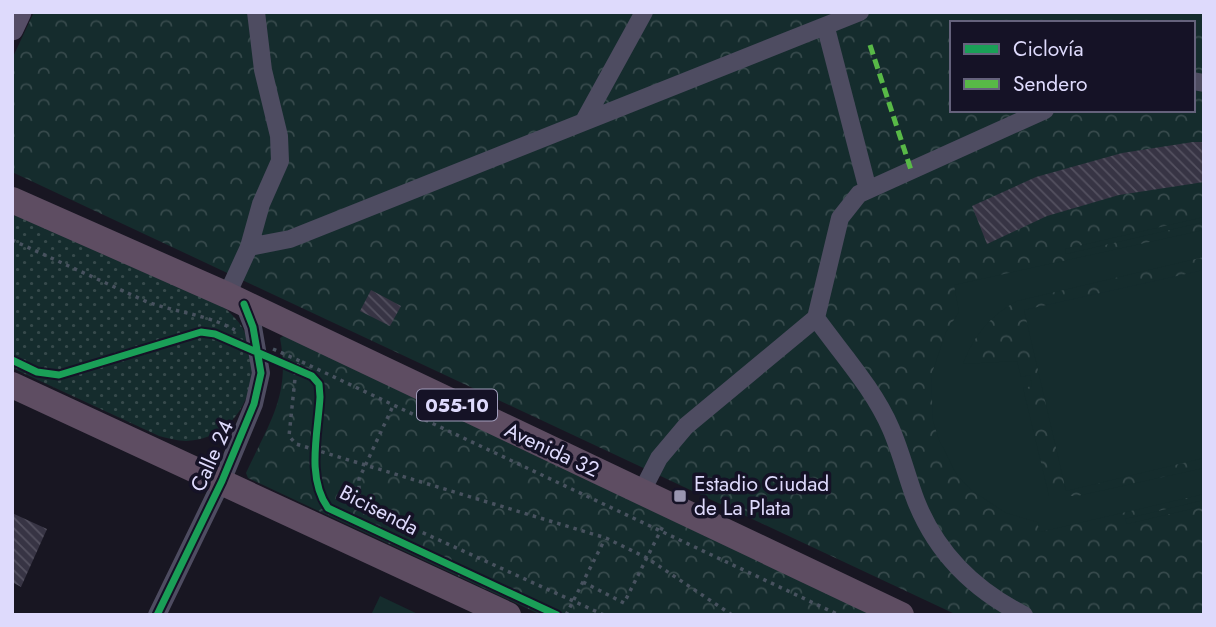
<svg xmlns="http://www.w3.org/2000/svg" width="1216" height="627" viewBox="0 0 1216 627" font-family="Jost,sans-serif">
  <defs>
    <pattern id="grass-dots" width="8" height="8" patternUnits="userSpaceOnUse" patternTransform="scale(1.75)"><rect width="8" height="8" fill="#152c2d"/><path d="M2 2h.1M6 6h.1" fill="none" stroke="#374a4c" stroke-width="1.8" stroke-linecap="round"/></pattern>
    <pattern id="park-crowns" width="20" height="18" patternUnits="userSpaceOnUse" patternTransform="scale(1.75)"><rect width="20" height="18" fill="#152c2d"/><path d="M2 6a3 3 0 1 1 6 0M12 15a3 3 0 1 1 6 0" fill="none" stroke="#374a4c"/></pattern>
    <pattern id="building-back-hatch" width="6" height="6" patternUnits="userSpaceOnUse" patternTransform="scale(1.75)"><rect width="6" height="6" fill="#373444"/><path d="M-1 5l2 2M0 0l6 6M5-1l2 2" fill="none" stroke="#545160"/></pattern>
  </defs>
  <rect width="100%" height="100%" fill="#181622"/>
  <path fill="url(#grass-dots)" d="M12 207 224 307C230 313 238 320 242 327 268 373 243 439 186 441 177 441 168 438 159 436L12 368Z"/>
  <path fill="url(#park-crowns)" fill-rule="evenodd" d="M34 12H1204V615H957L12 172V59ZM952 23H1193V110H952Z
    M285 335 882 615H541L248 478 246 473C269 423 291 395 280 338Z"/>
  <path fill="#152c2d" d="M1204 217V222L1066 254 1065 249Z
    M1204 230V257L1017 301C990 316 974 335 963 364L1017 361 1021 377 1030 375 1032 386 1023 388 1049 496H1077L1204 468V494L1040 532 1037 522 1006 513 974 492 958 477 939 440 933 421 931 376 946 332 959 312 954 285Z
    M1204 270V458L1066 491 1024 310Z
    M1204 500V506L1127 524 1125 519Z
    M380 596 420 615H371Z"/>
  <path fill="url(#building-back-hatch)" d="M1193 142H1204V182L1119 195 1047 216 987 244 972 206 1036 177 1122 153Z
    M371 290 401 306 390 326 360 311Z
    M12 513 47 529 21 587 12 582Z"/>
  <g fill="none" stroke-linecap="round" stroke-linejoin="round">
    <path stroke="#48525f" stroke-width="3.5" stroke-dasharray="3.5 5" stroke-linecap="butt" d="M12 240 145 301C176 313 203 313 235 330
      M273 349 300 361
      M392 408 359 479V497L373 510 604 615
      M583 582 624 603 664 524
      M566 615 605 539
      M732 615 647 558 606 538 296 444 289 436 296 369 300 361 839 615"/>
    <path stroke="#4e4c61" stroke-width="18" d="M826 28 868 190
      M1193 81 1204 83
      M584 121 644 12
      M249 247 290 239 860 12
      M227 295 249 247 261 204 280 161 279 136 263 70 256 12
      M816 318C841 353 874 389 891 429 901 452 907 477 916 501 937 554 974 590 1024 615
      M641 493 659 458 686 426 816 318 840 218 859 194 1045 110
      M157 615 222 481 254 404 261 373 253 327 244 304"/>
    <path stroke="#554d66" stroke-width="23" d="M12 29 20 12"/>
    <path stroke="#5e4d62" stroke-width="26" d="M12 200 227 295 901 615
      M12 385 508 615"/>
    <path stroke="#58b947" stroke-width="5" stroke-dasharray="10 5" stroke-linecap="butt" d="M870 45 911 170"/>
    <g stroke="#151226" stroke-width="11">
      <path id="cycleway" d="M12 360 37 372 59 375 201 332 215 334 312 376 319 384 320 397C318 433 306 477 328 508L557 615
        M157 615 222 481 254 404 261 373 253 327 244 304"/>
    </g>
    <use href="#cycleway" stroke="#1a9f57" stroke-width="7"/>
  </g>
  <rect fill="#9995b0" stroke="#151226" stroke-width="2.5" x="673" y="489" width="14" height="14" rx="3.5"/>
  <g text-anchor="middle" stroke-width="7" stroke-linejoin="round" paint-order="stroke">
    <rect fill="#151226" stroke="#a29ebc" stroke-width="2" x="417" y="389.5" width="80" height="31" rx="5"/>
    <g font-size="19" font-weight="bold" fill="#dedafc">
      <text x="457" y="412">055-10</text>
    </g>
    <g font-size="21" fill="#dedafc" stroke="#151226">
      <text transform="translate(552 450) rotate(25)" y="7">Avenida 32</text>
      <text transform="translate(212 456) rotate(-66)" y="7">Calle 24</text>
      <text transform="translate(379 510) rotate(27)" y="7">Bicisenda</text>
    </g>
    <g font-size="21" fill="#dedafc" stroke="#151226" text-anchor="start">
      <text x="694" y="491">Estadio Ciudad<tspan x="694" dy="24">de La Plata</tspan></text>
    </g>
  </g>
  <rect width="1216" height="627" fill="none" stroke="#dedafc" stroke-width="28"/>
  <rect x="950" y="21" width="245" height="91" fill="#151226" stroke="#65627c" stroke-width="2"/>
  <rect x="964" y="44" width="35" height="10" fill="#1a9f57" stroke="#65627c" stroke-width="2"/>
  <text x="1013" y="56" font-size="21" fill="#dedafc">Ciclovía</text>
  <rect x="964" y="79" width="35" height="10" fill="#58b947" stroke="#65627c" stroke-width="2"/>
  <text x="1013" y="91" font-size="21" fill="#dedafc">Sendero</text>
</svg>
